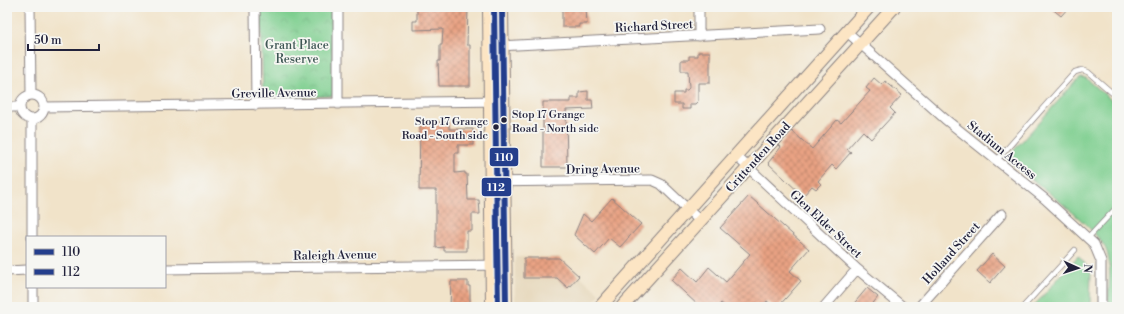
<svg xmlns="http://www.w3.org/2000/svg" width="1124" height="314" viewBox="0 0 1124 314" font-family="'Libre Bodoni',serif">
  <defs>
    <pattern id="park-crowns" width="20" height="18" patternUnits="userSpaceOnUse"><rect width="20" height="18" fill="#7fcf90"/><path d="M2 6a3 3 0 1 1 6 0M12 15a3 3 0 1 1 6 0" fill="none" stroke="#6db17d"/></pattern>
    <pattern id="building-cross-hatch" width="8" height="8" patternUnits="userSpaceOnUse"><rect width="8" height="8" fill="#e9a283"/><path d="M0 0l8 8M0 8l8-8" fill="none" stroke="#bc846c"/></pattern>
  </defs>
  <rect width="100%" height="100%" fill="#f6f6f2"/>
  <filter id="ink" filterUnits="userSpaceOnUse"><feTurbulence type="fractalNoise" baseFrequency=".025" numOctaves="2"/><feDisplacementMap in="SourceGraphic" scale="8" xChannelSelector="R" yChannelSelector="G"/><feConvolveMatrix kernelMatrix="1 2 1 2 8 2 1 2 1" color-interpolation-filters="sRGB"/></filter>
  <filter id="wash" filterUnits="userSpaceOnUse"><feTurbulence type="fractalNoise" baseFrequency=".012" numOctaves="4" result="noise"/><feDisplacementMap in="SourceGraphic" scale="16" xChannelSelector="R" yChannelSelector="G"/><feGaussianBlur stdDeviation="0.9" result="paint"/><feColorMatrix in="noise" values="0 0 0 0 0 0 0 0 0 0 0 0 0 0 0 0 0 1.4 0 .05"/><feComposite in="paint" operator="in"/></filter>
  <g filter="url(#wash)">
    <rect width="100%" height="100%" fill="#f1e3c9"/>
    <path fill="#e5d5b7" d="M515 257H559L600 294 589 307H515Z"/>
    <path fill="#7fcf90" stroke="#507866" d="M1081 77 1086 78 1117 105V307H1108C1108 290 1112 268 1107 252 1100 229 1027 176 1006 159L1077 80Z
      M1078 256 1091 271 1090 307H1033Z"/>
    <path fill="url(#park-crowns)" stroke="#507866" d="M261 7H332L333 96 263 98Z"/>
    <g id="blocks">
      <path fill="url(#building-cross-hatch)" d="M417 7H468L467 45H470V86H439L438 61H440V45H442L443 29 413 30V21H417Z
        M562 7H586L587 24H579V27H562Z
        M1050 7H1069L1061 16Z
        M698 52H710V83H698V101L695 104H690V109H682V104H674V93H684V90H687L689 88 688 71H681V60H689V56H698Z
        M874 78 882 85 885 81 902 95 890 108 895 113 871 139 863 131 847 149 851 152 836 169 832 165 818 181 821 184 816 189 812 186 803 196 768 163 781 147 779 145 792 131 812 149 837 120 841 123 870 91 866 88Z
        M588 91V100H592L593 109 566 110 567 167H543V102H571V98H579V92Z
        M420 122H449V129H473V145H458V153H455V173L465 172V174H467L468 200H479L480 214H472V231H467V251H444V247L436 248V190H419Z
        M749 196 809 249 790 271 801 281 778 307H774L767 301 761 307H726L721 303 717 307H700L671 280 682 268 697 282 709 267 726 282 750 254 720 228Z
        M612 198 641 224 620 247 609 238 595 254 574 235 583 214 591 221Z
        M992 254 1005 266 990 283 977 271Z
        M524 258H559L579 276 568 288 557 278H524Z
        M451 281H468V286H470V304L462 305V307H450Z
        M867 288 878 297 870 307H851Z"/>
    </g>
  </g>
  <g filter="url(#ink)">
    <use href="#blocks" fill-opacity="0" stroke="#8a8282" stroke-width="1"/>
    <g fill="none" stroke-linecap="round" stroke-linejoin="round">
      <g stroke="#8a8282" stroke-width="6">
        <path id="service" d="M997 160 1075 72 1082 70 1088 72 1117 97
          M1088 238 1117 207
          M1023 307 1075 250"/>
      </g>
      <g stroke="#8a8282" stroke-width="11">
        <path id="minor" d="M30 7 31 94
          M255 7 256 105
          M338 7V104
          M699 7V36
          M846 31 945 119 1045 199 1094 244 1101 261V307
          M496 46 820 29
          M20 107a12 12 0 1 1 24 0a12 12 0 1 1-24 0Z
          M7 107H19
          M44 107 503 101
          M32 119V237
          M735 155 857 269 903 307
          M490 182 652 180 661 184 700 221
          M165 269 505 265
          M7 271 27 270
          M33 287V307
          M824 307 857 269
          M919 307 1002 214"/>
      </g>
      <g stroke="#8a8282" stroke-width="14">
        <path id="secondary" d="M489 7 492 307
          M502 7 506 307
          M600 307 869 7
          M622 307 894 7"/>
      </g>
      <use href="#service" stroke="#fff" stroke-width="4.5"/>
      <use href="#minor" stroke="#fff" stroke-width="9"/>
      <use href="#secondary" stroke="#fce5c4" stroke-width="12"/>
      <g stroke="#f6f6f2" stroke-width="9">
        <path id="bus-1" d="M502 7 506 307"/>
      </g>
      <g stroke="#f6f6f2" stroke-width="9">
        <path id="bus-2" d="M494 7 498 307"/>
      </g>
      <use href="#bus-1" stroke="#243e8c" stroke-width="6"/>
      <use href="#bus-2" stroke="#243e8c" stroke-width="6"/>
    </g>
  </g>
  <g fill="#22223b" stroke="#f6f6f2" stroke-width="1.5">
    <circle cx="504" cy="120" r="3.5"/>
    <circle cx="496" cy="127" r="3.5"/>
  </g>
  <g text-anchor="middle" stroke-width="3.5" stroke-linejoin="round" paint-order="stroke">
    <g font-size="11" fill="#22223b" stroke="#f6f6f2" text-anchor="start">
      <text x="512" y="118">Stop 17 Grange<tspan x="512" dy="14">Road - North side</tspan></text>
      <text x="488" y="125" text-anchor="end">Stop 17 Grange<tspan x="488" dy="14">Road - South side</tspan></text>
    </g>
    <g font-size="12" fill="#22223b" stroke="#f6f6f2">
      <text transform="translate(654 26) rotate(-3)" y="4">Richard Street</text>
      <text transform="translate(274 93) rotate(-1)" y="4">Greville Avenue</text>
      <text transform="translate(1002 150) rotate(39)" y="4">Stadium Access</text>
      <text transform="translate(758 157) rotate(-48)" y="4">Crittenden Road</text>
      <text transform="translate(603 169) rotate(-1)" y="4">Dring Avenue</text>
      <text transform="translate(826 224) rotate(43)" y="4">Glen Elder Street</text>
      <text transform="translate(951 253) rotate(-48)" y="4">Holland Street</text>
      <text transform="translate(335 255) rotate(-1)" y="4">Raleigh Avenue</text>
    </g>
    <g font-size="12" fill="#3e5654" stroke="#f6f6f2">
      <text x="297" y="49">Grant Place<tspan x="297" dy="14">Reserve</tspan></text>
    </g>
  </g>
  <g stroke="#f6f6f2" stroke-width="1.5">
    <rect x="489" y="147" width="30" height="20" rx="4" fill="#243e8c"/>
    <rect x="481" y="177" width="31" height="20" rx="4" fill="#243e8c"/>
  </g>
  <g font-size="11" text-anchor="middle" font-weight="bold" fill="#fff">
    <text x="504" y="161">110</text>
    <text x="496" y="191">112</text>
  </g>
  <rect width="1124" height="314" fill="none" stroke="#f6f6f2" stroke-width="24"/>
  <rect x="26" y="236" width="140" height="52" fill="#f6f6f2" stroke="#a1a1a9"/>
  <rect x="34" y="249" width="20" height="6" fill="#243e8c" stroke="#a1a1a9"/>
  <text x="62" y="256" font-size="12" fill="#22223b">110</text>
  <rect x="34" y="269" width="20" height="6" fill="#243e8c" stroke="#a1a1a9"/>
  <text x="62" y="276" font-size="12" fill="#22223b">112</text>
  <g transform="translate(1078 268) rotate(93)" stroke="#f6f6f2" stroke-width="3" paint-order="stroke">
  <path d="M0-3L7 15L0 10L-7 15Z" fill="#22223b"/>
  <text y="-6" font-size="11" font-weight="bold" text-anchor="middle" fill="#22223b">N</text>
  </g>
  <path d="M28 44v6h71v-6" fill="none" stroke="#22223b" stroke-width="2"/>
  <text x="34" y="44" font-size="12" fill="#22223b" stroke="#f6f6f2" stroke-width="3" paint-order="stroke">50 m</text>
</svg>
